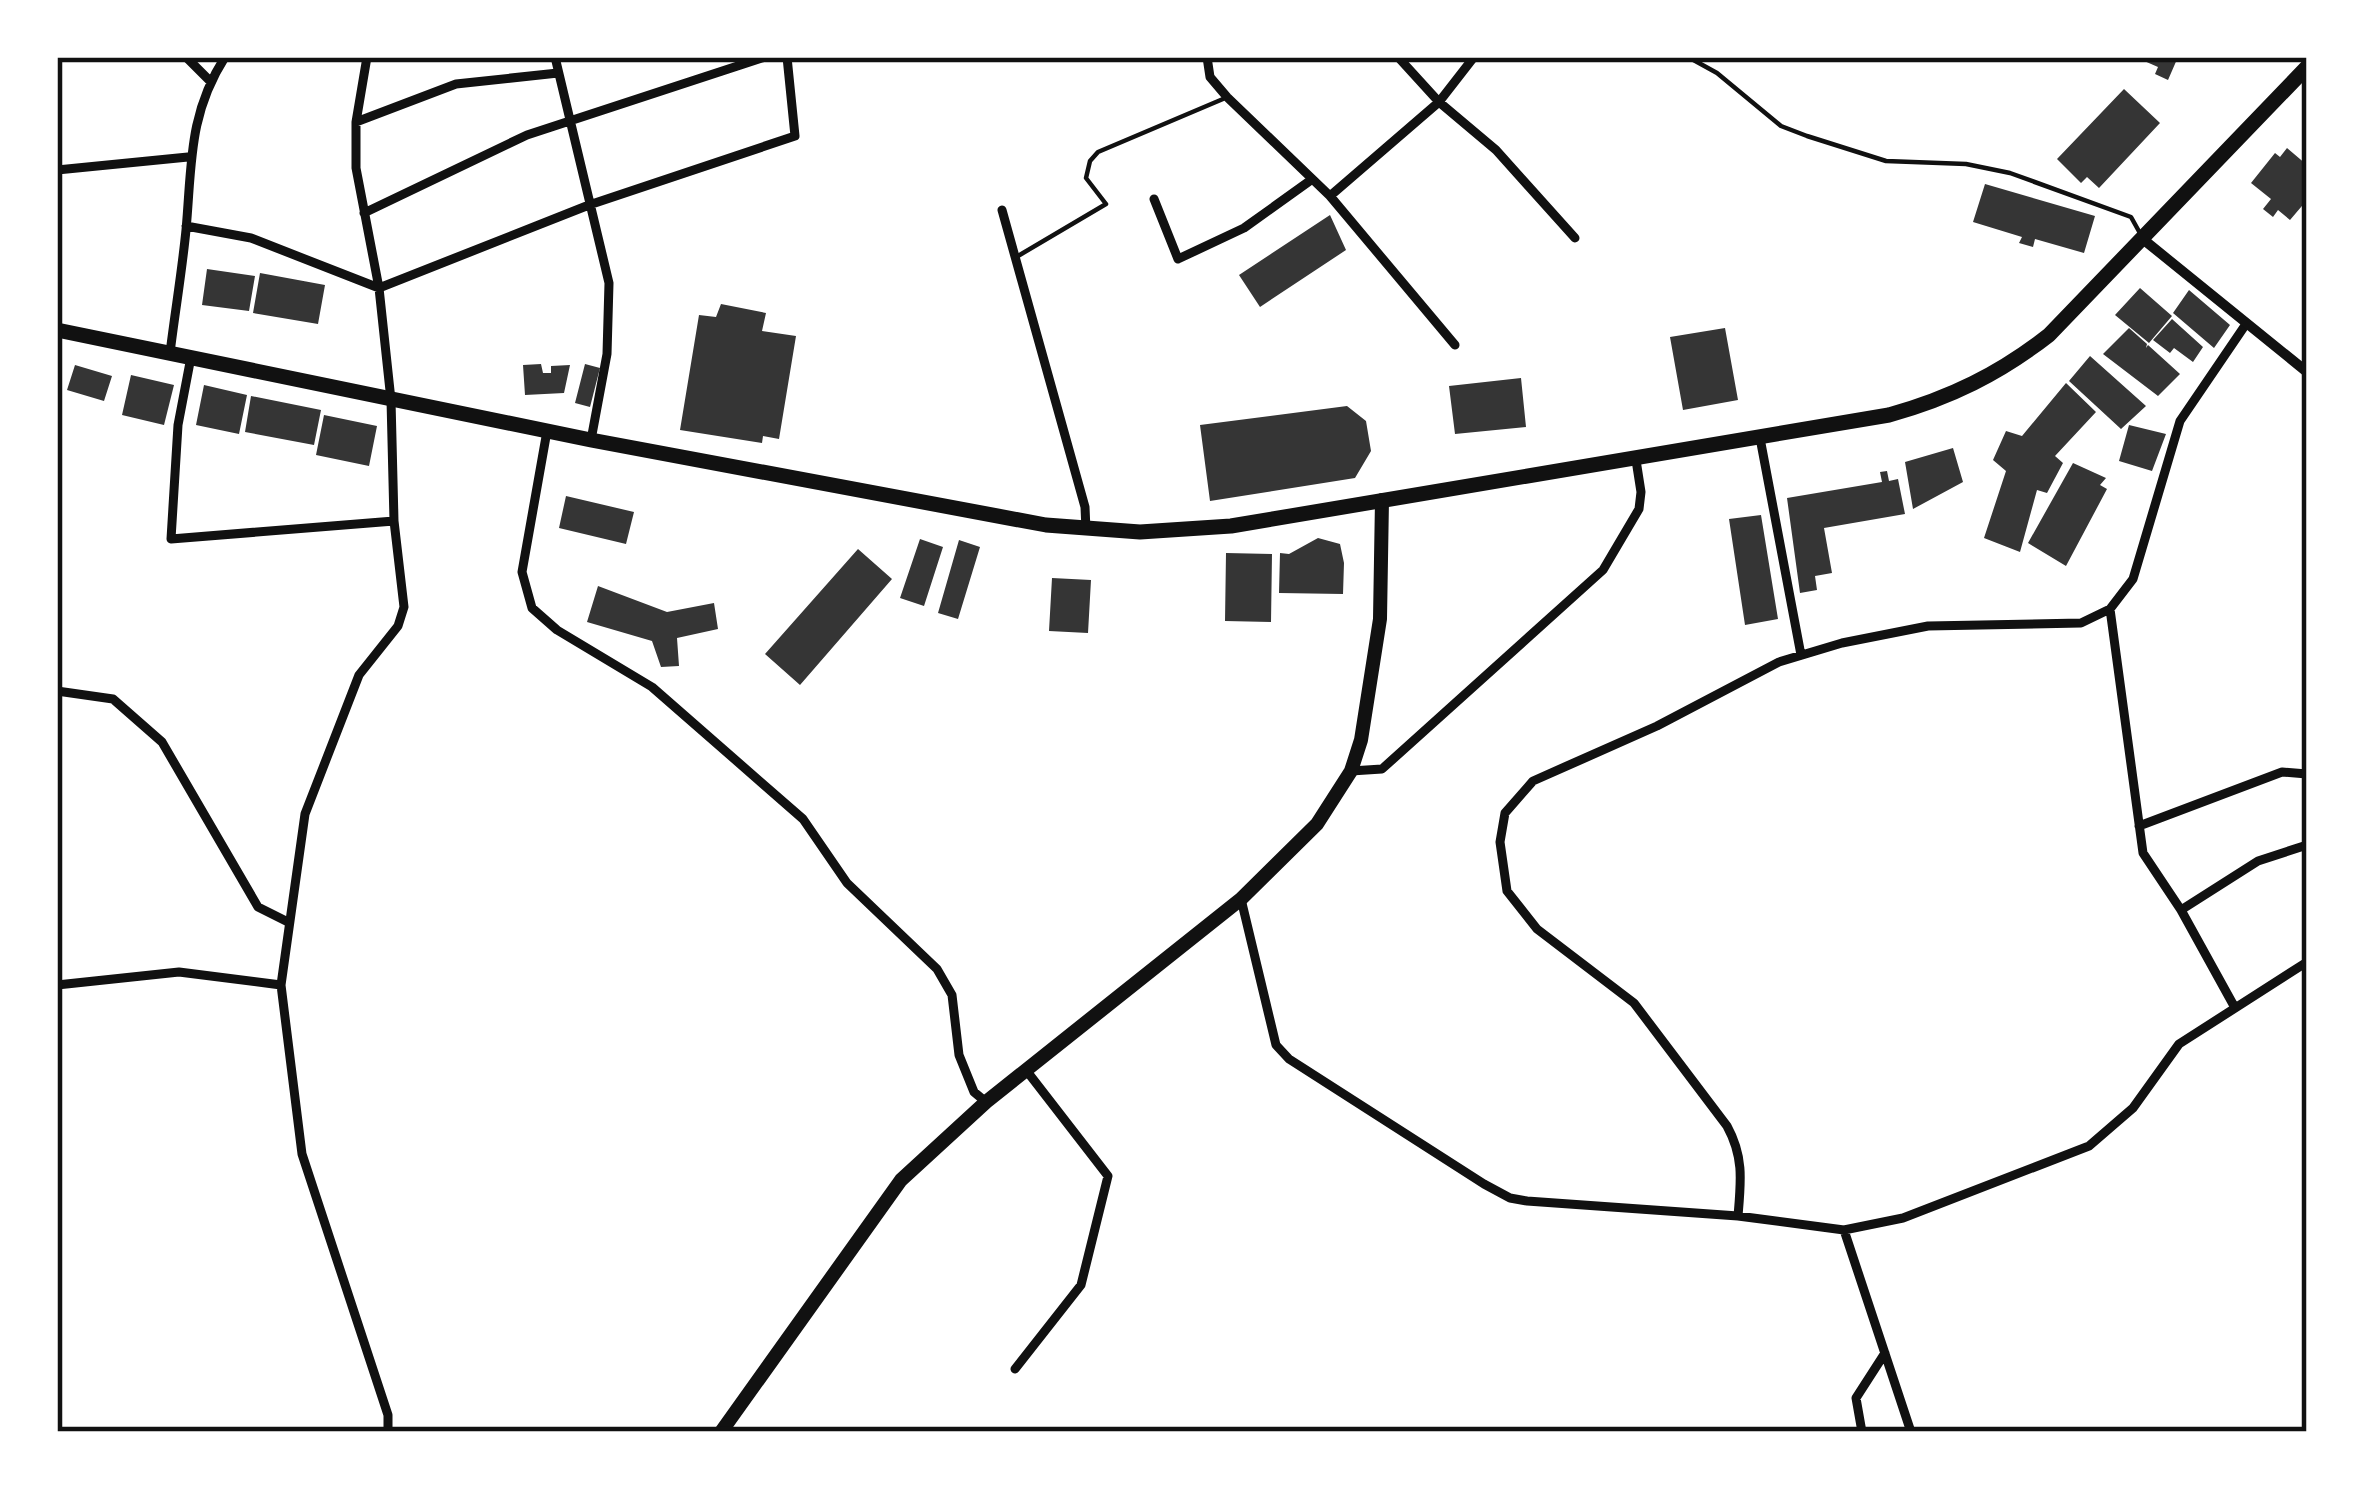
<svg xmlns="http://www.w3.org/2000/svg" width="2364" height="1489" viewBox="0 0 2364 1489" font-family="Jost,sans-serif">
  <rect width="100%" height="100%" fill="#fff"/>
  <path fill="#353535" d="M2135 57H2178L2168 80 2155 74 2158 67Z
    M2124 89 2160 123 2099 188 2087 177 2081 183 2057 159Z
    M2287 148 2307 165V200L2290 220 2278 210 2273 217 2263 209 2271 199 2251 183 2275 153 2280 157Z
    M1985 184 2095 216 2084 253 2035 239 2033 247 2019 243 2022 237 1973 222Z
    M1330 215 1346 250 1260 307 1239 275Z
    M207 269 255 276 249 311 202 305Z
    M260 273 325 285 318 324 253 313Z
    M2140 288 2172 316 2149 343 2115 315Z
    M2189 290 2230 325 2214 348 2173 313Z
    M721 304 766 313 762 331 796 336 779 439 763 436 762 443 680 430 699 315 716 317Z
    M2172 319 2203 347 2193 362 2174 348 2170 353 2153 340Z
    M1725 328 1738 400 1683 410 1670 337Z
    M2129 328 2147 344 2146 348 2148 345 2180 374 2158 396 2103 354Z
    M2090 356 2146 406 2121 429 2069 381Z
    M541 364 543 373H551V366L570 365 564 393 525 395 523 365Z
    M585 364 600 368 590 407 575 403Z
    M75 365 112 376 104 401 67 390Z
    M131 375 174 385 164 425 122 415Z
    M1521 378 1526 427 1455 434 1449 386Z
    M2066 383 2096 412 2055 456 2063 463 2047 493 2037 490 2020 552 1984 538 2006 471 1993 460 2006 431 2022 436Z
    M204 385 247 395 239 434 196 425Z
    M251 396 321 410 314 445 245 432Z
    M1347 406 1366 421 1371 451 1355 478 1210 501 1200 425Z
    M324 415 377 426 369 466 316 455Z
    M2129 425 2166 434 2152 471 2119 461Z
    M1953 448 1963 482 1913 509 1905 462Z
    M2073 463 2106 478 2100 485 2107 489 2066 566 2028 543Z
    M1887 471 1889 481 1898 479 1905 514 1824 528 1832 573 1815 576 1817 590 1800 593 1787 498 1882 482 1880 472Z
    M566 496 634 512 626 544 559 528Z
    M1761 515 1778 619 1745 625 1729 519Z
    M1318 538 1340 544 1344 563 1343 594 1279 593 1280 553 1289 554Z
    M920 539 943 547 924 606 900 598Z
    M959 540 980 547 958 619 938 613Z
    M858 549 892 579 800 685 765 654Z
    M1226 553 1272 554 1271 622 1225 621Z
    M1052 578 1091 580 1088 633 1049 631Z
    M598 586 667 612 714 603 718 629 677 638 679 666 661 667 652 641 587 622Z"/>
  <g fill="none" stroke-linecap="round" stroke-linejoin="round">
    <path stroke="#111" stroke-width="4.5" d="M1688 57 1717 73 1781 126 1807 136 1886 161 1966 164 2010 173 2131 217 2141 235
      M1018 256 1106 204 1086 178 1090 161 1098 152 1223 99"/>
    <path stroke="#111" stroke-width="9" d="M186 57 210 81
      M367 57 356 122V168L379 288 391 400 394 521 404 607 398 626 359 675 305 814 281 985 302 1154 388 1415V1432
      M555 57 609 283 607 354 591 440
      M1207 57 1210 77 1227 97 1330 196 1455 345
      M1398 57 1439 102 1474 57
      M356 122 456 84 558 73
      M57 170 188 157
      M1330 196 1439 102 1496 150 1575 238
      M1154 199 1178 259 1244 228 1311 180
      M1002 210 1085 507 1086 530
      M364 213 527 135 765 57
      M186 226 251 238 379 288 589 205 795 136 787 57
      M170 353C175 312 182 271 186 230 192 165 188 115 225 57
      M191 357 178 425 171 539 394 521
      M547 431 522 572 532 608 557 630 652 687 803 819 847 883 937 969 952 995 959 1055 974 1092 986 1102
      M1760 438 1801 655
      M2110 609 2143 853 2181 910 2234 1006
      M57 691 113 699 162 742 258 907 288 922
      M1351 771 1382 769 1603 570 1639 509 1641 492 1636 460
      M2139 826 2282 772 2307 774
      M1241 899 1276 1045 1289 1059 1484 1184 1510 1198 1527 1201 1738 1216 1844 1230 1903 1218 2089 1146 2133 1108 2179 1044 2307 962
      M2181 910 2258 861 2307 845
      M57 985 179 972 281 985
      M1738 1216C1741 1181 1744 1157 1727 1126L1634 1003 1537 929 1507 891 1500 842 1505 813 1533 781 1657 726 1779 662 1842 643 1928 626 2081 623 2110 609 2133 579 2180 421 2246 324
      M1844 1230 1911 1432
      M1015 1369 1081 1285 1108 1176 1026 1070
      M1862 1432 1856 1398 1885 1353"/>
    <path stroke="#111" stroke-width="10" d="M2144 240 2307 372"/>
    <path stroke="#111" stroke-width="14" d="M721 1432 901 1180 986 1102 1241 899 1317 824 1351 771 1361 740 1380 619 1382 500"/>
    <path stroke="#111" stroke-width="15" d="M57 330 591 440 1046 525 1140 532 1231 526 1889 415C1950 398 1999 374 2049 335L2307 67"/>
  </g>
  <rect width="2364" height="1489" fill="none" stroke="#ffffff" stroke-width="120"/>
  <rect x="60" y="60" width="2244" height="1369" fill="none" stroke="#111" stroke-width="4.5"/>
</svg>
